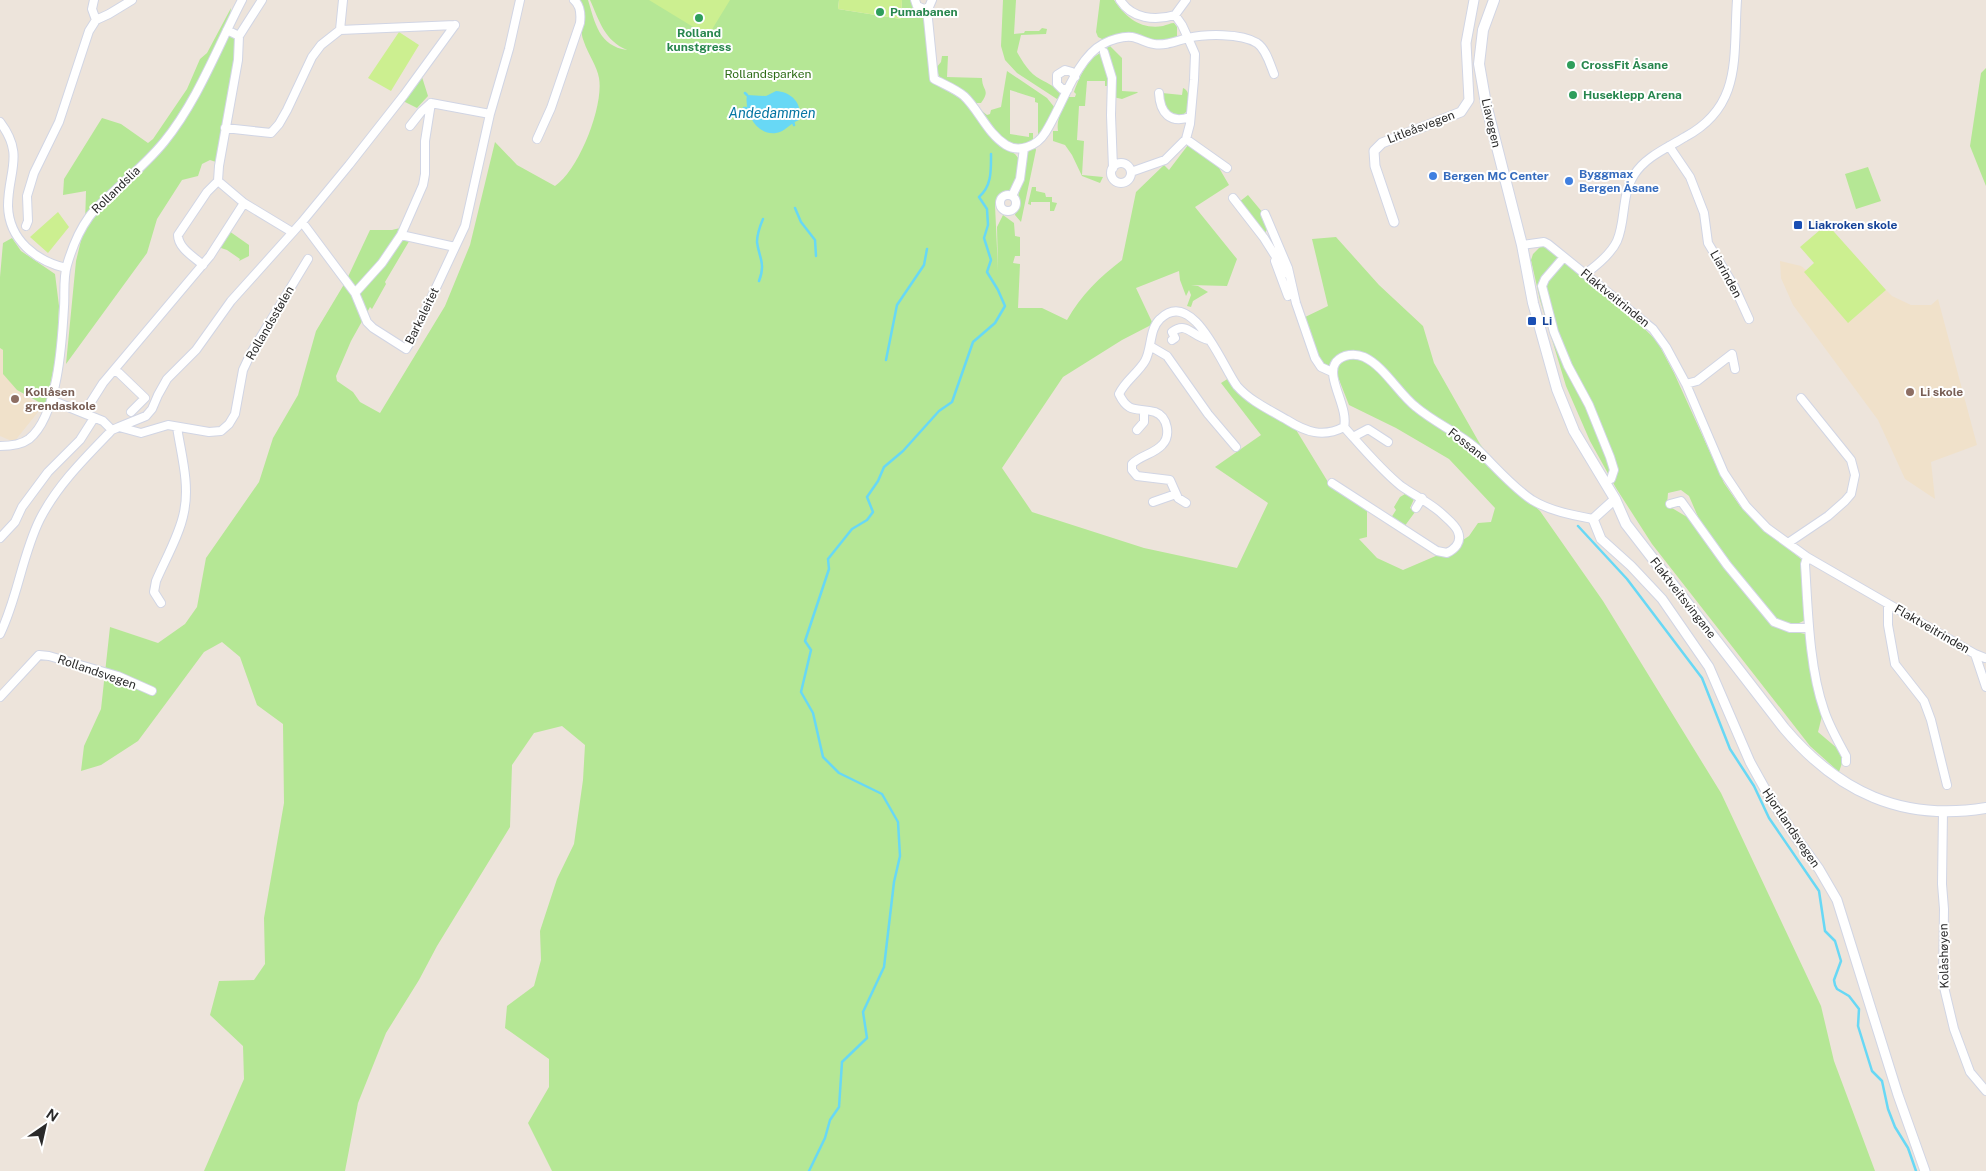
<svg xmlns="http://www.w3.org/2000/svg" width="1986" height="1171" viewBox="0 0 1986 1171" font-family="'Public Sans',sans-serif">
  <rect width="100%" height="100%" fill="#ede4db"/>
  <path fill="#f0e1ca" d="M1780 261 1801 266 1806 270 1851 320 1886 290 1892 296 1911 305H1931L1938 299 1977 445 1931 462 1935 499 1905 479 1878 420 1793 305 1781 278Z
    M0 348 3 350 4 374 17 390 42 407 14 442 0 436Z"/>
  <path fill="#b5e795" d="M581 0H588C595 23 599 46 627 50 604 40 600 22 590 0H839L838 9 901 19 902 0H912L914 7 925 19 934 79 937 85 965 101 1000 145 1015 154 1019 159 1020 170 1012 189 1001 197 995 205 998 270 997 227 1003 215 1014 223 1015 236 1020 237V256H1015L1013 263 1020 264 1018 308H1042L1067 320C1081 295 1100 277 1122 260L1136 192 1164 165 1169 170 1188 145 1215 161 1229 185 1195 207 1237 259 1227 286 1191 285 1198 286 1208 292 1193 301 1191 307 1187 306 1191 295 1189 290 1186 296 1180 280 1179 271 1136 288 1152 322 1151 325 1122 340 1063 377 1002 468 1032 512 1144 548 1237 568 1268 503 1215 467 1261 435 1221 383 1229 378 1250 397 1290 420 1328 482 1367 510V537L1359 539 1377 558 1403 570 1445 552 1469 536 1478 523 1491 522 1495 508 1449 459 1396 428 1349 405 1336 372 1316 363 1301 319 1328 306 1312 239 1336 237 1379 285 1423 326 1434 363 1480 444 1505 478 1540 511 1603 601 1721 793 1821 1006 1834 1061 1875 1171H552L528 1123 549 1087V1059L505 1028 507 1006 534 986 541 960 540 931 557 879 574 844 583 780 585 745 562 726 534 733 512 765 510 827 437 946 419 980 386 1033 358 1103 345 1171H204L244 1079 243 1046 210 1015 219 981 254 980 265 964 264 918 284 803 283 724 257 705 240 657 222 642 204 652 138 741 101 765 81 771 84 746 101 709 110 627 158 643 185 624 197 607 206 558 259 482 273 438 298 395 316 331 346 281 370 230H392L404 227 411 238 385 282 386 284 372 309 370 307 351 341 336 376 337 381 353 392 360 402 380 413 445 306 470 245 495 142 517 165 555 186C579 170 604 106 599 78 597 66 588 54 584 42 579 31 582 13 581 0Z
    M1003 0H1016L1014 34 1024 33 1025 31H1039L1042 28 1047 29 1046 34 1021 35 1017 52C1022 61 1030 74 1040 79 1048 84 1057 86 1061 96L1057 99 1017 73 1005 60 1001 46Z
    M1100 0H1114C1125 17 1141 30 1163 26 1167 25 1170 23 1174 23L1177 27V36C1175 37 1172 39 1171 40 1162 44 1117 40 1104 40L1098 37 1096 32Z
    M231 8 229 21 235 41V62L230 83 216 162 210 160 202 164 198 176 182 180 157 219 147 253 66 364 76 261 85 224 86 191 63 195 64 179 102 118 121 124 148 143 153 139 187 89 200 59 207 53Z
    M1110 46 1122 58V91L1138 92 1137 93 1122 99 1113 97 1105 49Z
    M1102 52 1110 86H1105V81H1087L1085 106H1079L1077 140 1084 141 1082 175 1103 177 1100 183 1082 176 1072 155 1065 145 1053 141V131H1058C1056 118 1063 108 1069 97H1075L1076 94 1074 92C1079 78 1087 59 1102 52Z
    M942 56H948L947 77 982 78C982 91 991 89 981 103H977V107L987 115 990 114 991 110 1001 107 1007 71 1047 98 1055 108 1038 139V103L1035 102V98L1010 90V134L1029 137V133H1033V143C1022 148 1013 148 1003 141L966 94 941 81 936 68 941 62Z
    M1986 68V186L1970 146 1981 73Z
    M422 77 428 96 417 108 403 101Z
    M1183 88C1191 91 1189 103 1187 111L1183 115H1174L1165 110 1162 93 1182 95Z
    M1035 147 1036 150 1021 222 1015 215 1019 192 1025 177 1024 168 1028 152Z
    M1868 167 1881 201 1856 209 1845 174Z
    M1032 187H1036V191L1045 193 1046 197H1052V202L1057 203 1054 211H1050V202H1031V205L1028 204Z
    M1248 195 1263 213 1267 230 1264 234 1239 202Z
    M229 231 249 245V256L239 261 240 259 227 250 218 247Z
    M12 238 21 251 55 274 59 306 57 351 46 406 17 390 3 374V350L0 348V277L3 243Z
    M1540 247H1547L1624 309 1657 341 1674 373 1724 483 1740 506 1765 530 1801 559 1805 620C1790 629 1782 626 1770 614L1702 526 1689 496 1681 490 1668 493 1667 505 1692 520 1771 624 1782 629 1805 634 1822 716 1818 732 1838 749 1843 760 1839 772 1810 746 1652 544 1616 488 1590 441 1566 386 1540 300 1531 260 1533 254Z
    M1405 494 1414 499 1410 508 1415 512 1404 527 1391 518 1396 510 1394 507 1400 497Z"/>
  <path fill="#ccef90" d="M649 0H730L708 36Z
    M839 0H902L901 19 838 9Z
    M399 32 419 45 391 91 368 78Z
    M58 212 69 227 48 253 30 237Z
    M1827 224 1886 290 1848 323 1804 272 1814 263 1800 247Z"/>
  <path fill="#68d8f5" d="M776 91C792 92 803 104 799 120 790 123 785 132 776 133 756 136 744 111 747 95L766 96Z"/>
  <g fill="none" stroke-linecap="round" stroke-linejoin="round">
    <path stroke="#68d8f5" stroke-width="2.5" d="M745 93 747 95
      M744 108H747
      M793 122 794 125
      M795 208 801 222 815 240 816 256
      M759 281C766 263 759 258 757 242 757 234 760 226 763 219
      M886 360 897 305 924 265 927 249
      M1578 526 1627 579 1702 678 1730 749 1754 786 1769 818 1819 891 1825 931 1835 941 1841 961 1834 980 1835 985 1837 989 1849 996 1859 1009 1858 1026 1872 1071 1882 1081 1888 1109 1895 1127 1908 1148 1916 1171
      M809 1171 825 1138 830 1120 839 1107 842 1062 867 1038 863 1012 884 967 894 882 900 856 898 822 882 794 839 773 823 757 813 713 801 692 811 650 805 641 829 569 828 559 852 529 867 520 873 512 867 497 878 481 884 467 903 451 939 411 952 402 973 342 995 323 1005 306 998 290 987 272 991 260 984 238 988 225 987 209 979 197C992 186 991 170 991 154"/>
    <g stroke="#d1d5e4" stroke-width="10">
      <path id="minor" d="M94 0 92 9 96 20
        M915 0 917 6 924 9 929 7 932 0
        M1120 0C1132 19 1155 21 1175 15L1186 0
        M927 9 934 79C943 84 956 89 964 96 979 110 987 133 1006 145 1019 153 1037 146 1045 133 1061 109 1076 58 1103 44 1111 40 1122 36 1132 37 1139 38 1146 43 1154 44 1166 46 1176 41 1188 38L1182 25 1175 15
        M227 30 239 36 238 60 219 166 218 181 244 203 292 232
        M340 30 343 0
        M239 36 262 0
        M1104 52 1112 78 1111 115 1113 168
        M1068 89H1062L1057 84V75L1065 70 1072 72 1075 77
        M1159 93C1160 113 1170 124 1190 117
        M0 122C25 155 8 171 8 206 9 240 36 261 66 268
        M410 126 421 112 431 103
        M225 128 271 133 279 124 287 110 312 57 321 45 340 30 455 25
        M537 139 551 108 580 23C581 15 580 5 574 0
        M1186 139 1227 168
        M1669 146 1690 177 1704 213 1708 243 1734 286 1749 319
        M1111 173a10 10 0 1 1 20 0a10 10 0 1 1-20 0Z
        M1131 172 1165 160 1186 139 1190 124 1194 80 1195 54 1188 38C1205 34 1241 33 1257 43 1266 49 1270 64 1274 74
        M1000 203a8 8 0 1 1 16 0a8 8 0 1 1-16 0Z
        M1012 196 1020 179 1024 148
        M1233 198 1264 238 1286 273
        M1265 214 1288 268 1296 303 1315 358 1321 367 1332 372
        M302 222 355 293 367 322 373 328 406 349 411 341 465 226 490 114 509 49 520 0
        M26 226 28 221 27 196 34 173 59 122 89 31 96 20 109 14 132 0
        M401 235 423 185 425 174V141L431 103 490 114
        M1522 245 1544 242 1548 244 1653 329 1666 347 1686 384 1724 473 1746 506 1767 528 1807 557 1975 654 1985 658
        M1564 257 1545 279 1542 286 1554 332 1568 366 1589 405 1610 457 1614 470 1611 479
        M1275 261 1288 296
        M203 265C194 257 178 248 178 235L207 192 218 181
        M1585 274C1596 266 1611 254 1617 241 1626 221 1621 195 1634 175 1645 157 1667 148 1685 137 1743 106 1733 56 1737 0
        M355 293 382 263 401 235 455 247
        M1172 340 1175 338 1172 332C1187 321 1191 336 1209 340
        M1150 346 1167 356 1208 414 1236 447
        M114 371 119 373 145 398 131 412
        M1686 384 1697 381 1732 354 1735 369
        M51 400 103 421 112 430
        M84 413 103 383 210 256 244 203
        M119 427 146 416 152 409 158 395 167 379 196 350 231 301 302 222 349 165 404 95 455 25
        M1137 430 1144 422V411
        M1353 437 1368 429 1388 442
        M0 446C10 446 21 445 29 439 58 416 62 342 64 307 65 294 63 278 67 265 72 248 78 232 89 217 94 210 101 204 107 198 126 180 147 163 164 142 198 100 217 48 242 0
        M1332 483 1437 551 1447 553C1455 549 1462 542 1458 532 1456 525 1445 517 1440 512 1428 502 1414 495 1401 486 1380 469 1362 447 1344 427
        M1153 502 1176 494
        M1186 503 1178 498 1170 480 1137 476 1132 470V464C1141 455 1154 454 1162 445 1171 436 1168 417 1155 412 1138 407 1129 415 1119 394 1125 381 1138 373 1145 361 1152 349 1149 329 1160 319 1193 287 1222 366 1237 386 1250 401 1270 410 1287 420 1306 432 1323 438 1344 427 1349 407 1325 377 1336 362 1343 354 1355 353 1364 357 1384 366 1399 394 1416 407 1435 423 1457 432 1476 448 1494 465 1511 486 1532 500 1550 511 1572 515 1593 519
        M1670 504 1681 501 1727 565 1774 622 1790 628H1809
        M1416 508 1422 498
        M0 538 15 522 22 507 48 472 80 440 94 418
        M1788 543 1828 516 1845 501 1851 494 1855 475 1851 460 1801 398
        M1807 557 1805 564C1808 610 1809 667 1824 710 1829 726 1838 741 1846 756V762
        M161 603 154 592 156 581C165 560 180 534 184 512 190 484 181 454 177 427
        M1888 604V625L1895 664 1924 701 1931 720 1947 785
        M0 634C18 597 22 555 40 519 58 484 86 457 112 430L119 427 141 433 168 425 209 432 221 431 229 424 235 414 243 370 251 353 308 259
        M1975 654 1986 687
        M0 697 39 655 49 656 118 676 152 691
        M1943 811 1942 884 1944 909 1943 983 1954 1029 1970 1072 1986 1091"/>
    </g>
    <g stroke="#d1d5e4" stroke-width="11">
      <path id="tertiary" d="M1394 222 1375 166 1374 151 1382 143 1461 112 1469 100 1466 43 1474 0
        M1615 499 1593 519 1601 539 1631 566 1662 599 1709 667 1750 762 1770 798 1795 836 1819 869 1837 900 1898 1095 1925 1171"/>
    </g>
    <g stroke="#d1d5e4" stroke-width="12">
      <path id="secondary" d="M1494 0 1483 30 1479 64 1486 104 1522 245 1533 303 1557 389 1574 431 1615 499 1626 524 1784 728C1838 792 1902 822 1986 808"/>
    </g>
    <use href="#minor" stroke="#fff" stroke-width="8"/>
    <use href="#tertiary" stroke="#fff" stroke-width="9"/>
    <use href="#secondary" stroke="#fff" stroke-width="10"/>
  </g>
  <g fill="#2e9e5b" stroke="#fff" stroke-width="2">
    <circle cx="880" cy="12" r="5"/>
    <circle cx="699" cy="18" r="5"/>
    <circle cx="1571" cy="65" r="5"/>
    <circle cx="1573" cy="95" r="5"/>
  </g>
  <g fill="#3f7fe0" stroke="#fff" stroke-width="2">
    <circle cx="1433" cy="176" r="5"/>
    <circle cx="1569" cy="181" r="5"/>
  </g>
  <g fill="#1a4fb4" stroke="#fff" stroke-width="2">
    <rect x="1793" y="220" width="10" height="10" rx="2.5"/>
    <rect x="1527" y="316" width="10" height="10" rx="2.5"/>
  </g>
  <g fill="#8d6e63" stroke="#fff" stroke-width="2">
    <circle cx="1910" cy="392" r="5"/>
    <circle cx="15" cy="399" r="5"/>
  </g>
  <g text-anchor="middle" stroke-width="4" stroke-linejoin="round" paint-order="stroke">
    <g font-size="12" font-weight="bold" fill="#27864d" stroke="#fff" text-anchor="start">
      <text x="890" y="16">Pumabanen</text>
      <text x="699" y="37" text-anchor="middle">Rolland<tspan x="699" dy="14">kunstgress</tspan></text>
      <text x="1581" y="69">CrossFit Åsane</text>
      <text x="1583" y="99">Huseklepp Arena</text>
    </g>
    <g font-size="12" fill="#2d6c16" stroke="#fff">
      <text x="768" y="78">Rollandsparken</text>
    </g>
    <g font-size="12" fill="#2a2a2a" stroke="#fff">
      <text transform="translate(1491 123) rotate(77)" y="4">Liavegen</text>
      <text transform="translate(1421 127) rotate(-21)" y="4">Litleåsvegen</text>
      <text transform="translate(116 190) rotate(-44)" y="4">Rollandslia</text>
      <text transform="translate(1726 274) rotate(61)" y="4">Liarinden</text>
      <text transform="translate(1615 298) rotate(39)" y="4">Flaktveitrinden</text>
      <text transform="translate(422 316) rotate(-64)" y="4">Barkaleitet</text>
      <text transform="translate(270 323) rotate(-60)" y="4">Rollandsstølen</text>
      <text transform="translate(1468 445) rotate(38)" y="4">Fossane</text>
      <text transform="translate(1683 598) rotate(52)" y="4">Flaktveitsvingane</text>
      <text transform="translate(1932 629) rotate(30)" y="4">Flaktveitrinden</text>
      <text transform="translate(97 672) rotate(19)" y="4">Rollandsvegen</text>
      <text transform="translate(1791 828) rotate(56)" y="4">Hjortlandsvegen</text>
      <text transform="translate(1944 956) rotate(-91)" y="4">Kolåshøyen</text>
    </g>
    <g font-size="12" font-weight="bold" fill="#366cbe" stroke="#fff" text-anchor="start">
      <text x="1579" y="178">Byggmax<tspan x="1579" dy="14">Bergen Åsane</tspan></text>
      <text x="1443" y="180">Bergen MC Center</text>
    </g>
    <g font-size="12" font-weight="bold" fill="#164399" stroke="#fff" text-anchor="start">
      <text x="1808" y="229">Liakroken skole</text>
      <text x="1542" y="325">Li</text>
    </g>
    <g font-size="12" font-weight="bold" fill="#785e54" stroke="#fff" text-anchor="start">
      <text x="25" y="396">Kollåsen<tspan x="25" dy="14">grendaskole</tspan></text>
      <text x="1920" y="396">Li skole</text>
    </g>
    <g font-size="14" font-style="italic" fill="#0676a3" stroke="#fff">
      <text x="772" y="118">Andedammen</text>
    </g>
  </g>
  <g transform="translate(45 1126) rotate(34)" stroke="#ffffff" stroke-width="4" paint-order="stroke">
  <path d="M0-4L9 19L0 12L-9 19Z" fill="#2a2a2a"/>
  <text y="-8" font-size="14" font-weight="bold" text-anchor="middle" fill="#2a2a2a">N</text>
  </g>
</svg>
